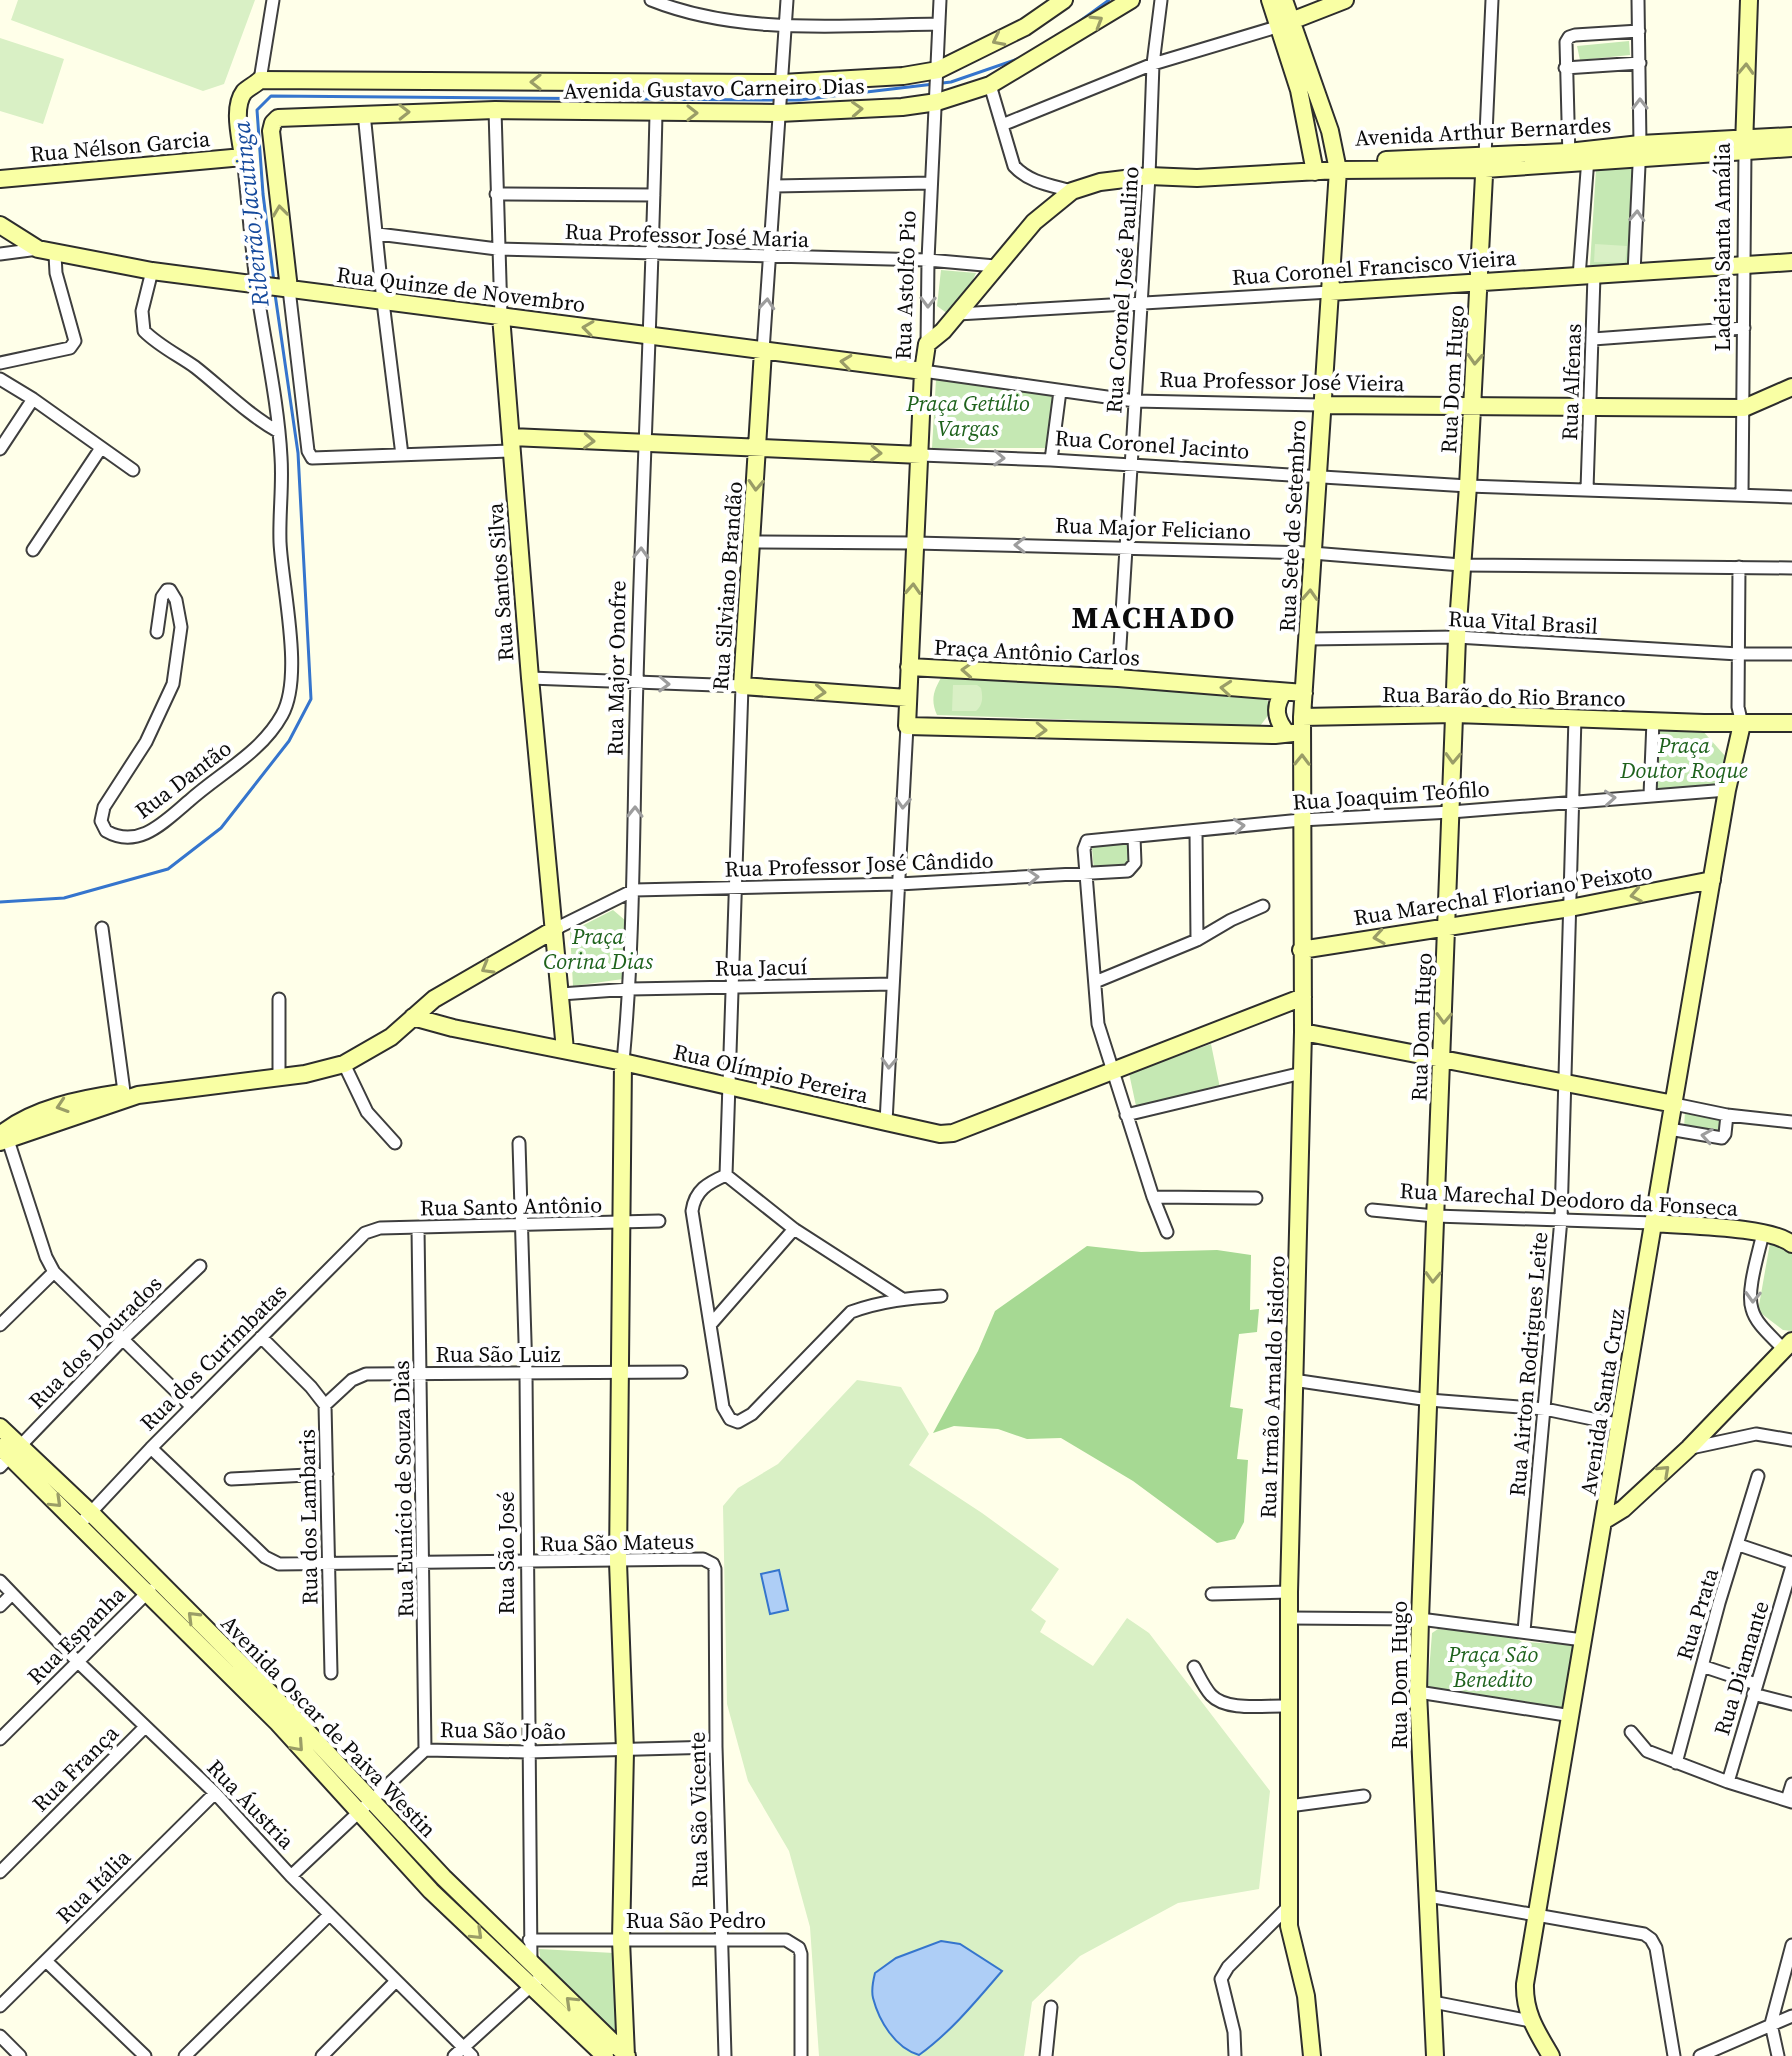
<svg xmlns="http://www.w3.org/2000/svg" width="1792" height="2056" viewBox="0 0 1792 2056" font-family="'Source Serif 4',serif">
  <rect width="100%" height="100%" fill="#ffffe9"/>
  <path fill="#c5e8b3" d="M1629 41 1630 55 1580 60 1577 46Z
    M1634 165 1629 259C1621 274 1605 268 1590 265L1596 170Z
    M941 270 976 273 962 304 948 314 937 306Z
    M936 379 1055 395 1048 448H932Z
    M942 676 1258 694 1269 702 1270 713 1260 726 937 715C930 699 934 690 942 676Z
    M1659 727 1701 729 1726 757 1719 786 1654 791 1655 732Z
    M1131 841V860L1127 867 1094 870 1092 849 1096 843Z
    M613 910 626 921 623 979 573 986 570 932Z
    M1211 1044 1220 1088 1136 1106 1129 1073Z
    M1685 1111 1725 1120 1722 1137 1684 1129Z
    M1783 1241 1792 1252V1331L1783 1330 1758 1311 1770 1243Z
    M1438 1629 1512 1635 1522 1642 1574 1645 1564 1711 1432 1692 1428 1685 1432 1633Z
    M539 1949 614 1953 617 2036 541 1963Z"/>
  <path fill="#a6d993" d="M1087 1246 1141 1252 1217 1250 1251 1255 1250 1310 1259 1309 1257 1332 1239 1334 1230 1407 1243 1409 1237 1459 1248 1460 1244 1522 1235 1539 1217 1543 1133 1481 1061 1438 1027 1439 998 1429 954 1426 933 1433 978 1351 995 1311Z"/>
  <path fill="#d9f0c5" d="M18 0H255L224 84 203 91 11 20Z
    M0 38 64 59 43 124 0 111Z
    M1595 244 1627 246 1625 263 1594 262Z
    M953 685H977L981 688C983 697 983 705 976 711H952Z
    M857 1380 901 1387 929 1434 909 1465 982 1513 1059 1569 1031 1610 1046 1621 1040 1632 1093 1666 1127 1618 1149 1633 1270 1791 1259 1889 1178 1903 1080 1956 1032 2002 1024 2056H819L810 1927 789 1851 748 1781 727 1704 723 1506 738 1488 778 1464Z"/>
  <path fill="#aecef6" stroke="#3575cd" stroke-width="2" d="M779 1570 788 1610 770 1614 761 1574Z
    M941 1941 960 1944 1002 1971C977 2000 951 2032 919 2055 895 2048 879 2021 873 1998 871 1990 873 1981 875 1973L896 1958Z"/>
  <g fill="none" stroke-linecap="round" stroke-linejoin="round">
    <path stroke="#3575cd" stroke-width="3" d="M1076 24 1109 0
      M783 100H799L951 82 1018 59
      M274 282 263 194 257 110 271 96 775 100
      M0 902 64 898 168 869 221 828 289 741 311 699 298 453 275 294"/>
    <g stroke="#3e3e3e" stroke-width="15">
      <path id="street" d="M651 0C741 36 844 25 939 24
        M1565 68 1640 63
        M260 80 273 0
        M990 85 1014 166C1030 183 1050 185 1072 191
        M495 110 501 316
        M364 113 383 302 402 455
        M1002 125 1153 64 1280 26
        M1485 156 1492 0
        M1569 158 1566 42 1569 37 1575 35 1639 31
        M775 186 931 183
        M496 194 654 195
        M378 234 497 249 928 260 995 266
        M0 254 38 249
        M152 271 142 311 144 331C159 346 178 355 195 367 223 389 247 414 279 432
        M1634 273 1640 144 1638 0
        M1579 277 1588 158
        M289 289 308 451 312 458 512 451
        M958 314 1330 292
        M1593 339 1744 328
        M927 344 928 260 940 0
        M763 351 787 0
        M0 363 70 348 75 341 56 273 55 255
        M923 371 1135 401 1321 405
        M0 379 33 399 133 470
        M0 449 33 399
        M921 455 1051 460 1468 486 1792 497
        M1051 460 1060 391
        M1587 489 1594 276
        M1742 494 1745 150
        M753 542 915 543 1312 553 1461 565 1792 568
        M33 550 101 448
        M1739 567 1738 707 1742 724
        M157 632 162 597 167 590H170L176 600 181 627 173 684 146 742 104 807 101 821 106 831C139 850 165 821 189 801 220 773 261 753 282 715 304 676 282 587 280 542 279 513 283 485 281 457 278 401 265 345 257 289 251 245 248 201 243 157
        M1307 639 1457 637 1738 654H1792
        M530 678 742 686 726 1175
        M1118 678 1149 176 1153 64 1161 0
        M1650 795 1653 721
        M1196 831 1197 940
        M102 928 125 1099
        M555 929 634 890 899 884 1128 871 1135 863 1134 837
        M1095 982 1197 940 1231 920 1263 906
        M561 994 630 989 893 984
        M623 1062C635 935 633 808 637 681 642 492 652 302 656 113
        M344 1064 367 1112 395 1143
        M279 1076V999
        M1674 1104 1727 1115 1792 1122
        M1126 1115 1302 1073
        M886 1122 907 726
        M1669 1129 1722 1138 1725 1134 1727 1115
        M6 1134 46 1257 54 1272 192 1407
        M519 1143 526 1374 531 1963
        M726 1175C708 1183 695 1190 692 1211L723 1407 730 1419 738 1422 752 1414 851 1312C881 1301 910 1298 941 1296
        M726 1175 794 1229 901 1298
        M1153 1197 1256 1198
        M1372 1210 1435 1216 1654 1223
        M418 1228 425 1750
        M1167 1232 1153 1197 1098 1024 1084 849 1087 841 1301 820 1451 812 1727 790
        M1763 1233C1759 1252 1746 1291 1752 1309 1756 1325 1774 1338 1784 1350
        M711 1324 794 1229
        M0 1325 54 1272
        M261 1337 311 1387 325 1405 331 1673
        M1293 1380 1429 1400 1545 1409 1621 1425
        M325 1405 352 1380 366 1374 681 1372
        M151 1448 265 1557 279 1564 703 1559 713 1564 715 1569 716 1747 725 2056
        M1691 1448 1756 1434 1792 1440
        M0 1467 122 1340 200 1266
        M231 1479 327 1474
        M79 1525 151 1448 365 1233 380 1228 659 1221
        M1739 1545 1792 1563
        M0 1581 77 1661 215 1793 291 1876 472 2056
        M1212 1594 1289 1592
        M0 1606 12 1594
        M1289 1618 1420 1619 1583 1640
        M1524 1631 1561 1219 1575 717
        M1702 1666 1756 1684
        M1194 1667C1199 1676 1204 1687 1211 1695 1227 1712 1266 1705 1287 1706
        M1418 1692 1572 1716
        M1753 1694 1792 1704
        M1631 1732 1647 1751 1728 1782 1792 1802
        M0 1739 150 1590
        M1676 1763 1719 1603 1758 1476
        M1728 1782 1792 1566
        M1787 1800 1792 1784
        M1289 1806 1364 1796
        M0 1872 145 1727
        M291 1876 425 1750 528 1752 716 1747
        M1428 1896 1644 1934 1651 1939 1656 1948 1674 2056
        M529 1940H786L799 1948 801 1954V2056
        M46 1961 145 2056
        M1433 2002 1530 2021
        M0 2006 215 1793
        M0 2036 20 2056
        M185 2056 329 1915
        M322 2056 395 1982
        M454 2056 543 1975
        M1046 2056 1051 2007
        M1235 2056 1234 2032 1221 1979 1228 1967 1289 1906
        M1700 2056 1792 2016
        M1778 2056 1771 2024 1792 1945"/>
    </g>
    <g stroke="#2d2d2d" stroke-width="20">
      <path id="secondary" d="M1270 0 1299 90 1315 172
        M1284 0 1330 131 1338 170 1302 717 1303 1032 1289 1592V1926L1306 1996 1312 2056
        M1281 25 1345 0
        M1744 146 1749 0
        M1386 160 1568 152 1640 144 1792 136
        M0 179 243 157C241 139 232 108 244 92 248 88 256 84 260 80L782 83 903 76 938 70 1025 27 1064 0
        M0 225 38 249 152 271 923 371
        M289 289 271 131 273 123 278 118 495 110 779 113 902 107 937 102 990 85 1131 0
        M1330 292 1792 262
        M501 316 530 678 565 1050
        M763 351 742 686 907 698
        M1321 405 1744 408 1792 387
        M511 437 921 455
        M909 667 1118 678 1304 693
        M1283 693C1273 708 1276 720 1287 733
        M1302 717 1455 714 1704 723H1792
        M1302 732 1275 735 907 726 923 371 927 344 943 331 1034 222 1072 191 1100 182 1149 176 1197 178 1338 170 1485 169 1792 148
        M1301 950 1570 908 1712 880
        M413 1017 453 1028 623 1062 886 1122 940 1134 953 1133 1303 997
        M1303 1032 1674 1104
        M623 1062 618 1562 625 1751 621 1940 626 2056
        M0 1135C33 1108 81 1099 121 1093
        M0 1142 138 1095 305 1074 344 1064 391 1037 434 999 555 929
        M1654 1223C1685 1226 1770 1226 1792 1244
        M0 1427 91 1513 289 1712 444 1878 627 2056
        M0 1447 278 1723 431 1891 605 2056
        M1605 1520 1623 1509 1689 1448 1792 1341
        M1435 2056 1418 1692 1420 1619 1457 637 1468 486 1485 156
        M1551 2056C1537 2032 1524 2013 1525 1984L1669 1129 1727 790 1742 724"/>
    </g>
    <use href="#street" stroke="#fff" stroke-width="11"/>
    <use href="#secondary" stroke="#f9ffa4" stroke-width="16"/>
  </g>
  <defs><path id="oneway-chevron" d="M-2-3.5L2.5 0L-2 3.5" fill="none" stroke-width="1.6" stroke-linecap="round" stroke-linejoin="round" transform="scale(2)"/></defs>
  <g stroke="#9a9d67">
    <use href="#oneway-chevron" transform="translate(1097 21) rotate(-31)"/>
    <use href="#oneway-chevron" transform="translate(998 40) rotate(153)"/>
    <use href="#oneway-chevron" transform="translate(1746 69) rotate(-88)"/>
    <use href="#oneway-chevron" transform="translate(536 82) rotate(-180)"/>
    <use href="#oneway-chevron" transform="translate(857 109) rotate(-3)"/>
    <use href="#oneway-chevron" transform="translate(404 112) rotate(-1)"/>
    <use href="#oneway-chevron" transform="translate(692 113)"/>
    <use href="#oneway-chevron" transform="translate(280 211) rotate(-97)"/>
    <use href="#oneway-chevron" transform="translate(588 328) rotate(-172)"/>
    <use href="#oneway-chevron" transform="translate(1475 359) rotate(93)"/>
    <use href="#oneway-chevron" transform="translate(846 362) rotate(-173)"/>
    <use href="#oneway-chevron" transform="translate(589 441) rotate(3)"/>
    <use href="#oneway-chevron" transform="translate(876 453) rotate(2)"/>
    <use href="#oneway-chevron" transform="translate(756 485) rotate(93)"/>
    <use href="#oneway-chevron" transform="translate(913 589) rotate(-87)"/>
    <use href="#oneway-chevron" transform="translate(1310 595) rotate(-87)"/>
    <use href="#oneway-chevron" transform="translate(967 670) rotate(-177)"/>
    <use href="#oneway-chevron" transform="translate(1226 688) rotate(-175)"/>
    <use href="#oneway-chevron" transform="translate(820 692) rotate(4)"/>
    <use href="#oneway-chevron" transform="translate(1041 730) rotate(2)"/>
    <use href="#oneway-chevron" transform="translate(1453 758) rotate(92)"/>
    <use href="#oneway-chevron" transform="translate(1302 760) rotate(-89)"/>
    <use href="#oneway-chevron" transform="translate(1636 895) rotate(169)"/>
    <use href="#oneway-chevron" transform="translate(1379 937) rotate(171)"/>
    <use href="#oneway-chevron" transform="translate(487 968) rotate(150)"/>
    <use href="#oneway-chevron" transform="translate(1444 1018) rotate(92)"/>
    <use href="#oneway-chevron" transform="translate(62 1106) rotate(162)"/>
    <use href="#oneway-chevron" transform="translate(1433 1277) rotate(92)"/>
    <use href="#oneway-chevron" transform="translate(1664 1471) rotate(-43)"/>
    <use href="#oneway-chevron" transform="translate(56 1502) rotate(44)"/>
    <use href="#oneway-chevron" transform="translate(193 1617) rotate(-135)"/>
    <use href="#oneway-chevron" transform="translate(298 1746) rotate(48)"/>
    <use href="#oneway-chevron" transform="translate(477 1934) rotate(44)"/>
    <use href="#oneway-chevron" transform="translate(571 2002) rotate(-136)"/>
  </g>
  <g stroke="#9d9d9d">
    <use href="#oneway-chevron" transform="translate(1640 104) rotate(-90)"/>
    <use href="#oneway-chevron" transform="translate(1637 216) rotate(-87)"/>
    <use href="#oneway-chevron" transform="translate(928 302) rotate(91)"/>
    <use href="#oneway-chevron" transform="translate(767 304) rotate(-85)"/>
    <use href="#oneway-chevron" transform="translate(999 458) rotate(2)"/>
    <use href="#oneway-chevron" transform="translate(1020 545) rotate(-179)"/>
    <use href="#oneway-chevron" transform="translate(641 553) rotate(-88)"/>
    <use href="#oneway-chevron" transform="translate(664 684) rotate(2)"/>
    <use href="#oneway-chevron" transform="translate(1610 798) rotate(-4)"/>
    <use href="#oneway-chevron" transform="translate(903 803) rotate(93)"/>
    <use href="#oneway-chevron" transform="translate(635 812) rotate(-89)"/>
    <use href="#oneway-chevron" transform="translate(1239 826) rotate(-6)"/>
    <use href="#oneway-chevron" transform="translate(1033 877) rotate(-3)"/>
    <use href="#oneway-chevron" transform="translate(889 1063) rotate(93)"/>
    <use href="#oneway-chevron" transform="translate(1707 1136) rotate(-171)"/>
    <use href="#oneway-chevron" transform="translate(1753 1297) rotate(92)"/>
  </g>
  <g text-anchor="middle" stroke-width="8" stroke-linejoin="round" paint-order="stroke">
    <g font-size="22" fill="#0b0b0b" stroke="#fff">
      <text transform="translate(714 88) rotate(-1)" y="8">Avenida Gustavo Carneiro Dias</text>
      <text transform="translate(1483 131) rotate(-3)" y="8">Avenida Arthur Bernardes</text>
      <text transform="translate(120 146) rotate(-5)" y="8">Rua Nélson Garcia</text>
      <text transform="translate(687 235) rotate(2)" y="8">Rua Professor José Maria</text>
      <text transform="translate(1722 247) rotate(-90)" y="8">Ladeira Santa Amália</text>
      <text transform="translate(1374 267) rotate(-4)" y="8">Rua Coronel Francisco Vieira</text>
      <text transform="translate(905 285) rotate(-88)" y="8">Rua Astolfo Pio</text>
      <text transform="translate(461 289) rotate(7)" y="8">Rua Quinze de Novembro</text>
      <text transform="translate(1122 290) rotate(-86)" y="8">Rua Coronel José Paulino</text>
      <text transform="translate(1452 379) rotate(-87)" y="8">Rua Dom Hugo</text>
      <text transform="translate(1282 381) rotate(1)" y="8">Rua Professor José Vieira</text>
      <text transform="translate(1571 382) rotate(-88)" y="8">Rua Alfenas</text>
      <text transform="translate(1152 444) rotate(4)" y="8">Rua Coronel Jacinto</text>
      <text transform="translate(1292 526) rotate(-87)" y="8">Rua Sete de Setembro</text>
      <text transform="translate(1153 528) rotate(2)" y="8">Rua Major Feliciano</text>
      <text transform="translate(500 582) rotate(-94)" y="8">Rua Santos Silva</text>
      <text transform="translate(727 586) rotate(-86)" y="8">Rua Silviano Brandão</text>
      <text transform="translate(1523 622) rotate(3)" y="8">Rua Vital Brasil</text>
      <text transform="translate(1037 652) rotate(3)" y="8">Praça Antônio Carlos</text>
      <text transform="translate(616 668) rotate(-89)" y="8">Rua Major Onofre</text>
      <text transform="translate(1504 696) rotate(1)" y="8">Rua Barão do Rio Branco</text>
      <text transform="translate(183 779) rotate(-37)" y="8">Rua Dantão</text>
      <text transform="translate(1391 795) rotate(-4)" y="8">Rua Joaquim Teófilo</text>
      <text transform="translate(859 864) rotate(-2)" y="8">Rua Professor José Cândido</text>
      <text transform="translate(1503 894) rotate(-9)" y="8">Rua Marechal Floriano Peixoto</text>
      <text transform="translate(761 967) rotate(-1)" y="8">Rua Jacuí</text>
      <text transform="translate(1421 1027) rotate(-88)" y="8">Rua Dom Hugo</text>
      <text transform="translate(771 1073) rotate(13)" y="8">Rua Olímpio Pereira</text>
      <text transform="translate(1569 1199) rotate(3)" y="8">Rua Marechal Deodoro da Fonseca</text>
      <text transform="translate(511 1206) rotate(-1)" y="8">Rua Santo Antônio</text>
      <text transform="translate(95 1342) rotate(-45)" y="8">Rua dos Dourados</text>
      <text x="498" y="1362">Rua São Luiz</text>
      <text transform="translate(213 1357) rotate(-45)" y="8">Rua dos Curimbatas</text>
      <text transform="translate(1528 1364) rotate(-85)" y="8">Rua Airton Rodrigues Leite</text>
      <text transform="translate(1272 1387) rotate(-88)" y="8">Rua Irmão Arnaldo Isidoro</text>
      <text transform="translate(1602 1402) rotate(-81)" y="8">Avenida Santa Cruz</text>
      <text transform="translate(403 1489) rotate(-91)" y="8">Rua Eunício de Souza Dias</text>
      <text transform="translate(308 1517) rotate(-91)" y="8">Rua dos Lambaris</text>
      <text transform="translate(617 1542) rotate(-1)" y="8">Rua São Mateus</text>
      <text transform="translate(506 1553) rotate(-90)" y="8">Rua São José</text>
      <text transform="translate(1697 1614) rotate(-73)" y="8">Rua Prata</text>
      <text transform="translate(76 1635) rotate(-45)" y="8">Rua Espanha</text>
      <text transform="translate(1741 1668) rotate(-73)" y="8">Rua Diamante</text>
      <text transform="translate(1399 1675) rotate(-90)" y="8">Rua Dom Hugo</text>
      <text transform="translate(329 1726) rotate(46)" y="8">Avenida Oscar de Paiva Westin</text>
      <text transform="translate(503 1730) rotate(1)" y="8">Rua São João</text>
      <text transform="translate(75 1768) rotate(-45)" y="8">Rua França</text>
      <text transform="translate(251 1804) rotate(46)" y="8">Rua Áustria</text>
      <text transform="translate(698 1810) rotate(-91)" y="8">Rua São Vicente</text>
      <text transform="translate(93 1886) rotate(-45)" y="8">Rua Itália</text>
      <text x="696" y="1928">Rua São Pedro</text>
    </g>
    <g font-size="22" font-style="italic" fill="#1e621c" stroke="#fff">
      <text x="968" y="411">Praça Getúlio<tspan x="968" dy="25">Vargas</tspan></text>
      <text x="1684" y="753">Praça<tspan x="1684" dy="25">Doutor Roque</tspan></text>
      <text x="598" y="944">Praça<tspan x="598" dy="25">Corina Dias</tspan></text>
      <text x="1493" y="1662">Praça São<tspan x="1493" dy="25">Benedito</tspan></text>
    </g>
    <g font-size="24" font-style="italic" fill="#15499c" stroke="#fff">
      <text transform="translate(251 214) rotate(-96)" y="8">Ribeirão Jacutinga</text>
    </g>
    <g font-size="30" font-weight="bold" letter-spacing="2" fill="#0b0b0b" stroke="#fff">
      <text x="1154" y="628">MACHADO</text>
    </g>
  </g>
</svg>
